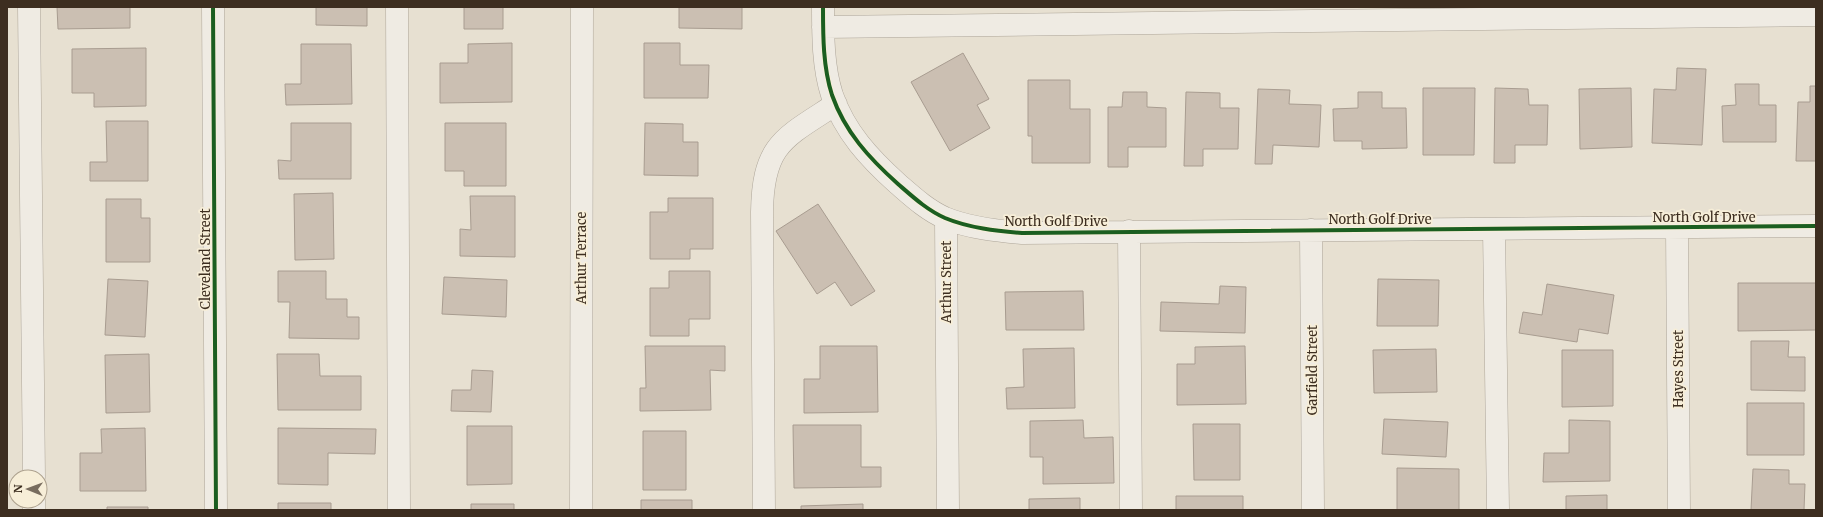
<svg xmlns="http://www.w3.org/2000/svg" width="1823" height="517" viewBox="0 0 1823 517" font-family="Merriweather,serif">
  <rect width="100%" height="100%" fill="#e7e0d1"/>
  <path fill="#cbbfb2" stroke="#a89c90" d="M57 7H130V28L58 29Z
    M316 7H367V26L316 25Z
    M464 7H503V29H464Z
    M679 7H742V29L679 28Z
    M512 43V102L440 103V63H468V44Z
    M644 43H680V65H709L708 98H644Z
    M301 44H351L352 104 286 105 285 84H301Z
    M146 48V106L94 107V93H72V49Z
    M963 53 989 99 977 105 990 128 950 151 911 82Z
    M1677 68 1706 69 1702 145 1652 143 1654 89 1676 90Z
    M1028 80H1070V109H1090V163H1032V136H1028Z
    M1735 84H1759V105H1776V142H1723L1722 106 1736 105Z
    M1810 86H1816V161H1796L1798 102H1810Z
    M1423 88H1475L1474 155H1423Z
    M1495 88 1528 89 1529 105H1548L1547 145H1515V163H1494Z
    M1631 88 1632 147 1580 149 1579 89Z
    M1258 89 1290 90 1289 104 1321 105 1319 147 1273 145 1272 164H1255Z
    M1123 92H1147V107L1166 108V147H1128V167H1108V107H1122Z
    M1186 92 1220 93V108H1239L1238 149H1203V166H1184Z
    M1358 92H1382V108H1406L1407 148 1362 149V141H1334L1333 109 1358 108Z
    M106 121H148V181H90V162H107Z
    M291 123H351V179H279L278 160 291 161Z
    M445 123H506V186H464V171H445Z
    M645 123 683 124V142H698V176L644 175Z
    M333 193 334 259 295 260 294 194Z
    M470 196H515V257L460 256V229L471 230Z
    M668 198H713V249H690V259H650V212H668Z
    M106 199H141V218H150V262H106Z
    M818 204 875 291 851 306 835 282 817 294 776 231Z
    M278 271H326V299H347V317H359V339L289 338 290 302H278Z
    M669 271H710V319H689V336H650V288H669Z
    M444 277 507 280 506 317 442 314Z
    M108 279 148 281 145 337 105 335Z
    M1378 279 1439 280 1438 326H1377Z
    M1738 283H1816V330L1738 331Z
    M1547 284 1614 295 1608 334 1579 329 1577 342 1519 333 1523 312 1542 315Z
    M1220 286 1246 287 1245 333 1160 331 1161 302 1219 304Z
    M1083 291 1084 330H1006L1005 292Z
    M1751 341H1789L1788 357H1805V391L1751 390Z
    M645 346H725V371L710 370 711 410 640 411V388H646Z
    M820 346H877L878 412 804 413V379H820Z
    M1245 346 1246 404 1177 405V364H1195V347Z
    M1074 348 1075 408 1007 409 1006 388 1024 387 1023 349Z
    M1436 349 1437 392 1374 393 1373 350Z
    M1562 350H1613V406L1562 407Z
    M149 354 150 412 106 413 105 355Z
    M277 354H319L320 376H361V410H278Z
    M472 370 493 371 491 412 451 411 452 390H471Z
    M1747 403H1804V455H1747Z
    M1384 419 1448 422 1446 457 1382 454Z
    M1083 420 1084 438 1113 437 1114 483 1043 484V457H1030V421Z
    M1569 420 1610 421V481L1543 482 1544 453H1569Z
    M1193 424H1240V480H1194Z
    M793 425H861V467H881V487L794 488Z
    M467 426H512V484L467 485Z
    M145 428 146 491H80V453H102L101 429Z
    M278 428 376 429 375 454 328 453V485L278 484Z
    M643 431H686V490H643Z
    M1397 468 1459 469V510H1397Z
    M1753 469 1789 470V484H1805L1804 510H1751Z
    M1607 495V510H1566V496Z
    M1176 496H1243V510H1176Z
    M1080 498V510H1029V499Z
    M641 500H692V510H641Z
    M278 503H331V510H278Z
    M471 504H514V510H471Z
    M863 504V510H801V506Z
    M107 507H148V510H107Z"/>
  <g fill="none" stroke-linecap="round" stroke-linejoin="round">
    <g stroke="#ada599" stroke-width="23">
      <path id="minor" d="M29 7 34 477
        M213 7 216 510
        M397 7 399 510
        M823 7C823 36 823 67 832 95 845 132 869 158 898 184 913 197 927 210 945 218 969 228 997 231 1022 233L1816 226
        M823 27 1816 15
        M946 219 948 510
        M1677 227 1679 510
        M1494 229 1498 510
        M1311 230 1313 510
        M1129 231 1131 510
        M34 501V510
        M581 510 582 7
        M764 510 762 212C763 144 784 138 836 104"/>
    </g>
    <use href="#minor" stroke="#efebe3" stroke-width="22"/>
    <g stroke="#f7eed8" stroke-width="6">
      <path id="cycleway" d="M213 7 216 510
        M823 7C823 36 823 67 832 95 845 132 869 158 898 184 913 197 927 210 945 218 969 228 997 231 1022 233L1816 226"/>
    </g>
    <use href="#cycleway" stroke="#1b5e20" stroke-width="4"/>
  </g>
  <g text-anchor="middle" stroke-width="3.5" stroke-linejoin="round" paint-order="stroke">
    <g font-size="13" fill="#3d2e20" stroke="#f7eed8">
      <text x="1704" y="222">North Golf Drive</text>
      <text x="1380" y="224">North Golf Drive</text>
      <text x="1056" y="226">North Golf Drive</text>
      <text transform="translate(581 258) rotate(-90)" y="5">Arthur Terrace</text>
      <text transform="translate(205 259) rotate(-90)" y="5">Cleveland Street</text>
      <text transform="translate(946 282) rotate(-90)" y="5">Arthur Street</text>
      <text transform="translate(1678 369) rotate(-90)" y="5">Hayes Street</text>
      <text transform="translate(1312 370) rotate(-90)" y="5">Garfield Street</text>
    </g>
  </g>
  <rect width="1823" height="517" fill="none" stroke="#3d2e20" stroke-width="16"/>
  <g transform="translate(28 489) rotate(271)"><circle r="19" fill="#f7eed8" stroke="#ada18e"/>
  <path d="M0-3L7 15L0 10L-7 15Z" fill="#786c5e"/>
  <text y="-6" font-size="11" font-weight="bold" text-anchor="middle" fill="#3d2e20">N</text>
  </g>
</svg>
